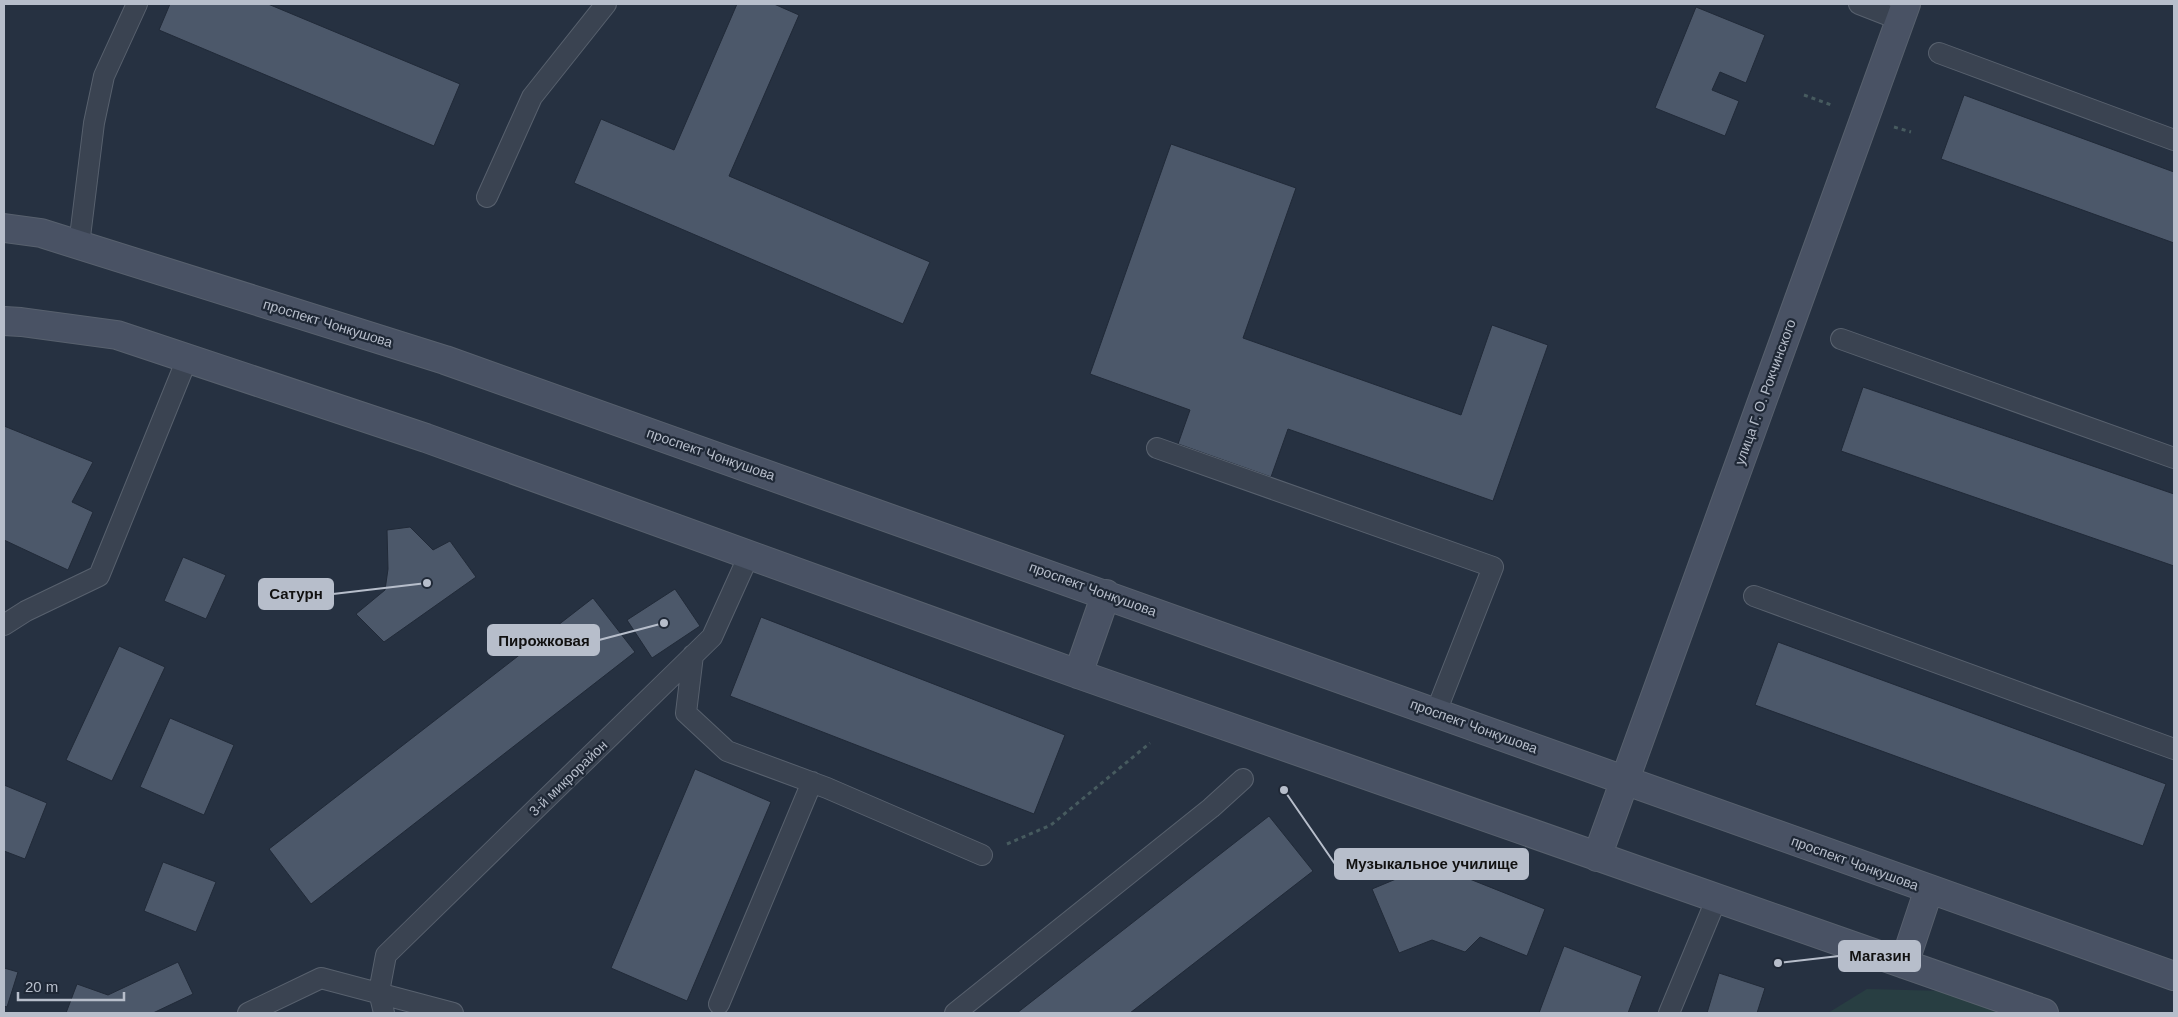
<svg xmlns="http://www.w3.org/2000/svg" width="2178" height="1017" viewBox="0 0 2178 1017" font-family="Helvetica,sans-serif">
  <rect width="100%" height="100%" fill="#263141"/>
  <path fill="#283e42" d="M1867 989 1946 991 1999 1013H1828Z"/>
  <path fill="#4c586a" stroke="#212a38" d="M170 4H268L460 84 434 146 159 30Z
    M737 4H774L799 15 729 176 930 262 903 324 574 183 601 119 674 150Z
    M1696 7 1765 35 1746 83 1720 72 1712 90 1739 101 1725 136 1655 108Z
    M1964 95 2174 172V243L1941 159Z
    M1171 144 1296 188 1243 338 1461 415 1492 325 1548 345 1493 501 1288 429 1271 477 1178 444 1190 410 1090 374Z
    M1863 387 2174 494V566L1841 451Z
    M4 426 93 462 72 502 93 512 68 570 4 540Z
    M410 527 433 550 450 541 476 577 384 642 356 614 385 590 388 569 387 530Z
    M183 557 226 575 206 619 164 601Z
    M675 589 700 626 652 658 627 620Z
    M593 598 635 652 311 904 269 849Z
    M761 617 1065 735 1034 814 730 696Z
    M1778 642 2166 784 2143 846 1755 705Z
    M119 646 165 667 112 781 66 760Z
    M170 718 234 745 204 815 140 787Z
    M695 769 771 802 687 1001 611 968Z
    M4 785 47 803 25 859 4 851Z
    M1269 816 1313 871 1130 1013H1017Z
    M163 862 216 882 196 932 144 911Z
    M1432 864 1545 909 1527 956 1480 937 1465 952 1432 940 1399 953 1372 889Z
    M1564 946 1642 976 1628 1013H1539Z
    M178 962 193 994 153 1013H66L77 984 108 995Z
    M4 968 18 972 7 1007 4 1006Z
    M1719 973 1765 988 1757 1013H1707Z"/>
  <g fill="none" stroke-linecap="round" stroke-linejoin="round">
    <g stroke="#58616e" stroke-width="22">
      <path id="lane" d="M1859 4 1900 20
        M1939 53 2174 140
        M487 197 532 97 606 4
        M79 245 94 123 104 76 137 4
        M1841 339 2174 458
        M1157 448 1493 567 1436 712
        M1754 596 2174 749
        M4 625 26 611 99 576 187 359
        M693 655 686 713 727 751 827 788 982 855
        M719 1004 812 782
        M248 1013 321 978 453 1013
        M384 1013 379 992 386 955 712 637 749 555
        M955 1013 1211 808 1243 779
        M1669 1013 1716 900"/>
    </g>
    <g stroke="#58616e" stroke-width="30">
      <path id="secondary" d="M4 228 41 233 445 360 2174 976
        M4 321 21 322 117 335 426 438 1078 674 2044 1013
        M1078 674 1106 594
        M1597 857 1906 4
        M1904 964 1929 889"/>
    </g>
    <path stroke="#475b5f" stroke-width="3" stroke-dasharray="4 4" stroke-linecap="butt" d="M1804 95 1834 106
      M1894 127 1911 132
      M1007 844 1051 825 1150 743"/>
    <use href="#lane" stroke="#3a4351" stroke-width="20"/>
    <use href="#secondary" stroke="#495264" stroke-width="28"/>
  </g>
  <g text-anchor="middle" stroke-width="4.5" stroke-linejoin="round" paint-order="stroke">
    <g font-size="14" fill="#b7becb" stroke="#1f2836">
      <text transform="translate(328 323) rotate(17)" y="5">проспект Чонкушова</text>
      <text transform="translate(1765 392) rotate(-70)" y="5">улица Г. О. Рокчинского</text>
      <text transform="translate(711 454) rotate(19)" y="5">проспект Чонкушова</text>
      <text transform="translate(1093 589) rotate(20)" y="5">проспект Чонкушова</text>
      <text transform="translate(1474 726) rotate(20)" y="5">проспект Чонкушова</text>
      <text transform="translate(568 778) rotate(-44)" y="5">3-й микрорайон</text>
      <text transform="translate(1855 863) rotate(20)" y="5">проспект Чонкушова</text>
    </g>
  </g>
  <path fill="none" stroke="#b7becb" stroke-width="2" d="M427 583L333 594M664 623L599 640M1284 790L1335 864M1778 963L1839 956"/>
  <g fill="#b7becb" stroke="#1f2836" stroke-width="2">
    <circle cx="427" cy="583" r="5"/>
    <circle cx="664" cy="623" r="5"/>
    <circle cx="1284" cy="790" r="5"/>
    <circle cx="1778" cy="963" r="5"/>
  </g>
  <g fill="#b7becb" stroke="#b7becb" stroke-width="2">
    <rect x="259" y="579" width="74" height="30" rx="5"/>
    <rect x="488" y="625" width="111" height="30" rx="5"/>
    <rect x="1335" y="849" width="193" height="30" rx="5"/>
    <rect x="1839" y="941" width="81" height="30" rx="5"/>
  </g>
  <g font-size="15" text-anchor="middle" font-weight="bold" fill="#111">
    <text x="296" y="599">Сатурн</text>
    <text x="544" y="646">Пирожковая</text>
    <text x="1432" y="869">Музыкальное училище</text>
    <text x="1880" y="961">Магазин</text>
  </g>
  <rect width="2178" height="1017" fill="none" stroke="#b7becb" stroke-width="10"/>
  <path d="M18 992v8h106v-8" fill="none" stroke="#b7becb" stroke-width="2.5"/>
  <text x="25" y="992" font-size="15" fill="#b7becb" stroke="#1f2836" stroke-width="4" paint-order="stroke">20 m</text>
</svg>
